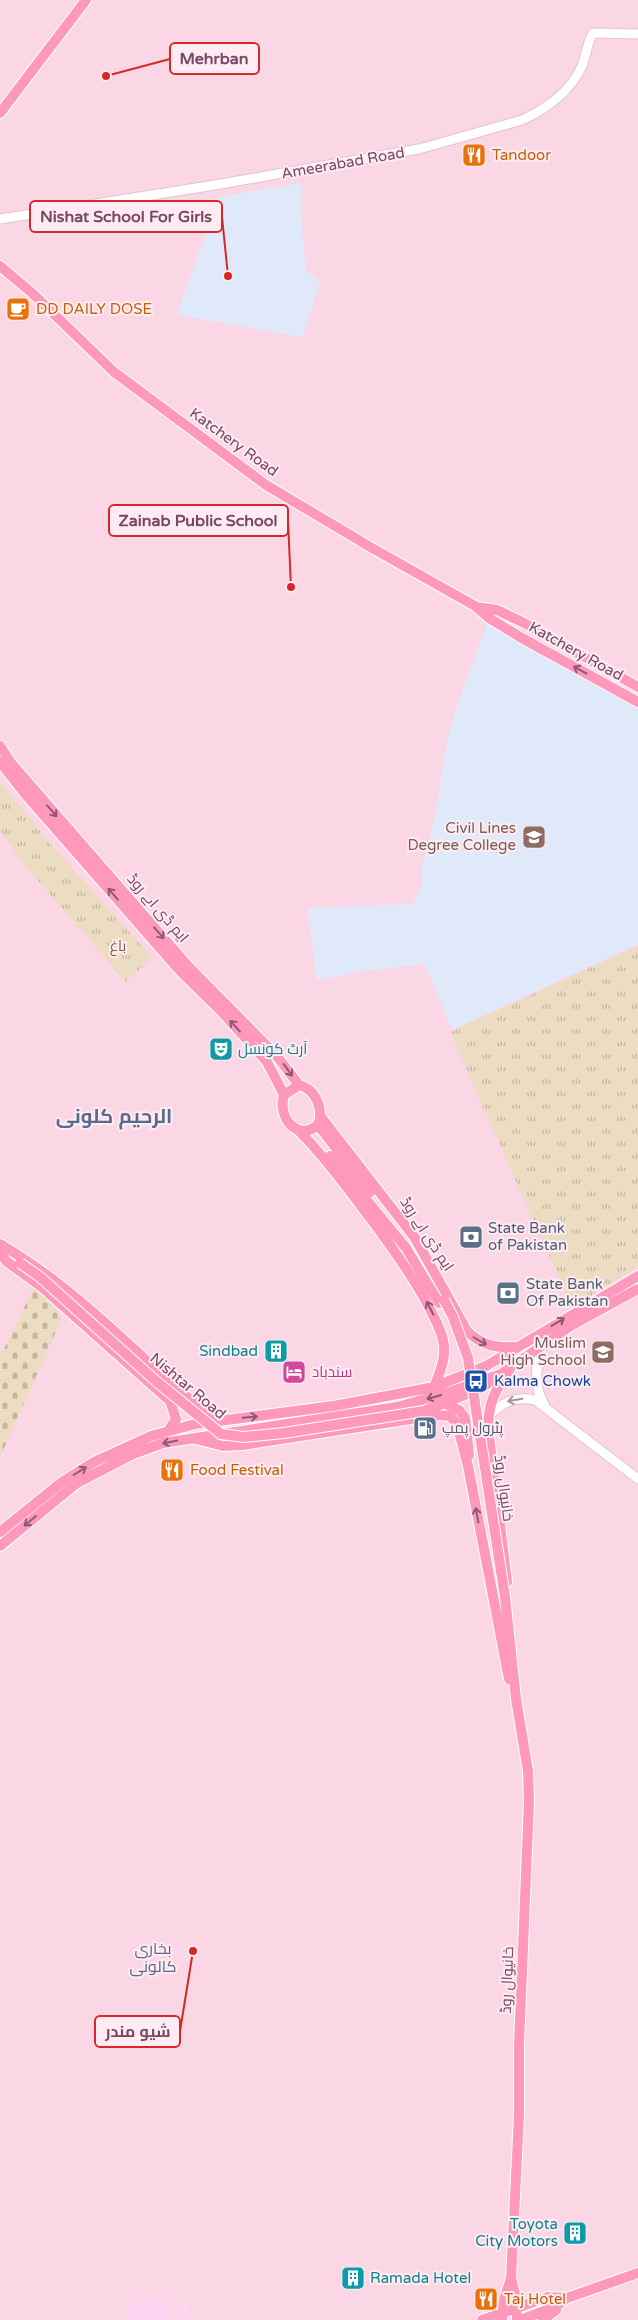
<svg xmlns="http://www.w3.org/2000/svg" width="638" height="2320" viewBox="0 0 638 2320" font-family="'Varela Round',Cairo,sans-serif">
  <defs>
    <pattern id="cemetery-stones" width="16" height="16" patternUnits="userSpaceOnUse" patternTransform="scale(1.25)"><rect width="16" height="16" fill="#ecdcc1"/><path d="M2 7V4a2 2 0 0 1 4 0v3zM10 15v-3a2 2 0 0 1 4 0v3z" fill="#c4b4a0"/></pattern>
    <pattern id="park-tufts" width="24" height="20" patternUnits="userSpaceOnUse" patternTransform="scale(1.25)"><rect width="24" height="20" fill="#ecdcc1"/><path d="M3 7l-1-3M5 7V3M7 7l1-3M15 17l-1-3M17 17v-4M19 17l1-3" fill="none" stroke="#c4b4a0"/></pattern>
  </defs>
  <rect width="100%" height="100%" fill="#fee3ed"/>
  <path fill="#fbd7e6" d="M0 0H638V2320H0Z"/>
  <path fill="#ffd6f1" d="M165 2294 171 2320H129L126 2305Z
    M186 2302 192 2320H175L172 2308Z"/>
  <path fill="#e0e9fa" d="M301 183V217L306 270 320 281 303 337 177 315 218 197Z
    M489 618 638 702V944L452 1030 425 964 363 971 317 980 307 908 413 904 422 887V866L435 815 446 746 455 711Z"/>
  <path fill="url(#cemetery-stones)" d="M35 1285 62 1318 0 1457V1351H3Z"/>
  <path fill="url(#park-tufts)" d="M0 782 53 847 152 957 126 982 26 867 0 831Z
    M638 946V1266L572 1308 450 1032Z"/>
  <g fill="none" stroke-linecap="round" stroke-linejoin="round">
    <g stroke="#e5c0d2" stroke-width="11">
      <path id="minor" d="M0 219 215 185 419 149 522 120C546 109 571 91 582 66 586 56 587 43 593 33L638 34
        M543 1344C536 1367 532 1384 545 1406
        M488 1417C502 1402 514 1396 535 1400L638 1479"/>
    </g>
    <g stroke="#fff" stroke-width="12">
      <path id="major" d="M0 113 86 0
        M0 266 32 293 114 372 266 485 372 548 475 606 489 618 520 637 638 702
        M476 607 497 610 526 624 638 687
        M0 746 11 763 188 966 276 1055 299 1085
        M0 762 26 795 181 972 222 1012 267 1062 284 1095
        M299 1085C316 1089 324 1110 318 1125 297 1142 277 1117 284 1095Z
        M321 1117 415 1238 467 1331C481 1345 495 1348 514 1347
        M318 1125 370 1192
        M299 1131C323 1155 344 1183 364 1210 387 1240 410 1271 428 1305 433 1316 440 1327 443 1340 447 1357 440 1372 434 1387
        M330 1156 406 1248 439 1303
        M0 1244C46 1271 85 1304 124 1340 156 1368 183 1401 222 1419
        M0 1252 6 1261 43 1288 170 1401 176 1419 169 1430
        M445 1404 459 1410 465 1418 469 1455
        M424 1411 482 1388 492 1380
        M196 1439 223 1446 243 1445 437 1415 450 1416 457 1424 468 1466 509 1679
        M0 1532 62 1482 94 1462 151 1436 195 1424 334 1406 434 1387 486 1366 638 1276
        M0 1546 77 1483 133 1454 163 1443 397 1407 450 1392 501 1374 572 1325 638 1289
        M507 1582 488 1428C488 1405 495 1389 509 1371
        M505 1597 516 1699 528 1771 529 1801 519 2044V2116L511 2278 516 2298 517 2320
        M502 2319 504 2300 511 2278
        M482 2320 548 2297 567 2298
        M520 2320 555 2307 567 2298 638 2273
        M543 2320 556 2310"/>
    </g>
    <use href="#minor" stroke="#fff" stroke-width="9"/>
    <use href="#major" stroke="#ff99bc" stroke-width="10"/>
    <g stroke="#fff" stroke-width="12" stroke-linecap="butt">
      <path id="major-bridge" d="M20 1263 40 1277 157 1382 221 1434 244 1437 284 1433 424 1411
        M444 1300 453 1317 468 1358 505 1597"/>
    </g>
    <use href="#major-bridge" stroke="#ff99bc" stroke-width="10"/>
  </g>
  <defs><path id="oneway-shaft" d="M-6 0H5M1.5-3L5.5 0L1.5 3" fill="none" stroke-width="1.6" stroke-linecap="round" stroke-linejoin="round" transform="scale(1.25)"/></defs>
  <g stroke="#925776">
    <use href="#oneway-shaft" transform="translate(580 670) rotate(-151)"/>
    <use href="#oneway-shaft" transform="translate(52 811) rotate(49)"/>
    <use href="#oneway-shaft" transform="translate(113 894) rotate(-131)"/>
    <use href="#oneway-shaft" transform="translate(159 933) rotate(49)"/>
    <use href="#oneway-shaft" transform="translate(235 1026) rotate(-132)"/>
    <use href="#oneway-shaft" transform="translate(288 1070) rotate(54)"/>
    <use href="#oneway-shaft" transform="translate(430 1308) rotate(-117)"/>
    <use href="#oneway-shaft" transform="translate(558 1322) rotate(-31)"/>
    <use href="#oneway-shaft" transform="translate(480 1341) rotate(30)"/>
    <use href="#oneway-shaft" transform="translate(434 1397) rotate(164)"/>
    <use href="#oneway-shaft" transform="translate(250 1417) rotate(-5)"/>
    <use href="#oneway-shaft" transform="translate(170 1442) rotate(169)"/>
    <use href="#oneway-shaft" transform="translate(80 1471) rotate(-32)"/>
    <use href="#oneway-shaft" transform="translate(477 1515) rotate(-101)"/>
    <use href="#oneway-shaft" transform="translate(30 1521) rotate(140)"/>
  </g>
  <use stroke="#ad91a3" href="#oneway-shaft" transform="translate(515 1400) rotate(170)"/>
  <defs>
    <g id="restaurant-square" transform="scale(1.25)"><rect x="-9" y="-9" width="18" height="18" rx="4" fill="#e8710a" stroke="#ffebf2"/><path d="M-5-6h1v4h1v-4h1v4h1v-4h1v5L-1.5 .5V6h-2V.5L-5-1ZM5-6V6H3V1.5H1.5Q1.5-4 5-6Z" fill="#fff"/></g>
    <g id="cafe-square" transform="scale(1.25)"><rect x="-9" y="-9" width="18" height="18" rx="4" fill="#e8710a" stroke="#ffebf2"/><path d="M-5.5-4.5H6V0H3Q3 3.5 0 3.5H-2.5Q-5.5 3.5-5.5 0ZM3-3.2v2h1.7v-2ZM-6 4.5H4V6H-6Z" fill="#fff"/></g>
    <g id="university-square" transform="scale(1.25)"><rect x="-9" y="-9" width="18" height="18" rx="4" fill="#8d6e63" stroke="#ffebf2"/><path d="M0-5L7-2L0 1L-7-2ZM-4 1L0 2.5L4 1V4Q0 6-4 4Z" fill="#fff"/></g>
    <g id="theatre-square" transform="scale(1.25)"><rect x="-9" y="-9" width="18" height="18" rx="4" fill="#0f9aa8" stroke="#ffebf2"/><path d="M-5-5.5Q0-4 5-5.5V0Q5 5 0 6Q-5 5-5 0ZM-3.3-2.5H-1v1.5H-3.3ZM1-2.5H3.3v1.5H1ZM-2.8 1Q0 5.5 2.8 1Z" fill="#fff"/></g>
    <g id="bank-square" transform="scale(1.25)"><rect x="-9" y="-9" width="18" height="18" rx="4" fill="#5c6f8a" stroke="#ffebf2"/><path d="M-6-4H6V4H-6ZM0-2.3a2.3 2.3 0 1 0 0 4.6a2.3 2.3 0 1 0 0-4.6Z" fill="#fff"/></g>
    <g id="building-square" transform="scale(1.25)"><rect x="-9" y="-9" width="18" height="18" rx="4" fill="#0f9aa8" stroke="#ffebf2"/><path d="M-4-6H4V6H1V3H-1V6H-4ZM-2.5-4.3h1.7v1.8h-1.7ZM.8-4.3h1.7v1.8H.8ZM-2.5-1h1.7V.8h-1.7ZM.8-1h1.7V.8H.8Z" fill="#fff"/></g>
    <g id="school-square" transform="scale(1.25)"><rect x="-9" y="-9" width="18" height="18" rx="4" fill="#8d6e63" stroke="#ffebf2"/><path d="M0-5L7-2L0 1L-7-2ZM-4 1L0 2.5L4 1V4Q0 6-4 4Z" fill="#fff"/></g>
    <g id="hotel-square" transform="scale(1.25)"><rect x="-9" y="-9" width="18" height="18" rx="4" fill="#d1479c" stroke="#ffebf2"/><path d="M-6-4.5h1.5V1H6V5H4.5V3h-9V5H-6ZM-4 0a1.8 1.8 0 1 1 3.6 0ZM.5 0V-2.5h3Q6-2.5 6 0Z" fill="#fff"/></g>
    <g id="bus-square" transform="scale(1.25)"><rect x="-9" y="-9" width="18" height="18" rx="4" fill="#1a4fb4" stroke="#ffebf2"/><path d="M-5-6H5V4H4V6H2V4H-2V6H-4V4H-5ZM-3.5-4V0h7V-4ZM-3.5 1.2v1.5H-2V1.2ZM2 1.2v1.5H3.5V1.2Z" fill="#fff"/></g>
    <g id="fuel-square" transform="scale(1.25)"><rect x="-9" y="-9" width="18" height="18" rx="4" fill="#5c6f8a" stroke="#ffebf2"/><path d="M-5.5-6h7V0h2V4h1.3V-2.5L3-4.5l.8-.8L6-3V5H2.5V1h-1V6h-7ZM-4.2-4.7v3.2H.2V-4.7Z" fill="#fff"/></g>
  </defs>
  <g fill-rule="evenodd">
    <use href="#restaurant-square" x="474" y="155"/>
    <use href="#cafe-square" x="18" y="309"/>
    <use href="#university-square" x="534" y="837"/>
    <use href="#theatre-square" x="221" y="1049"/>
    <use href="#bank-square" x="471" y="1237"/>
    <use href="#bank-square" x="508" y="1293"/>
    <use href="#building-square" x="276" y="1351"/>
    <use href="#school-square" x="603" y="1352"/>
    <use href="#hotel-square" x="294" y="1372"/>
    <use href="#bus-square" x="476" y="1381"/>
    <use href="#fuel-square" x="425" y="1428"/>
    <use href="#restaurant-square" x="172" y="1470"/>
    <use href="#building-square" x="575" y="2233"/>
    <use href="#building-square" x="353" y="2278"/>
    <use href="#restaurant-square" x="486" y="2299"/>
  </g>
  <g text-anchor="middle" stroke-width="4" stroke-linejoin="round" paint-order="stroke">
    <g font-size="15" fill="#c56008" stroke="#ffebf2" text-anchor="start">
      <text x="492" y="160">Tandoor</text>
      <text x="36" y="314">DD DAILY DOSE</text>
      <text x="190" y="1475">Food Festival</text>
      <text x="504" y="2304">Taj Hotel</text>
    </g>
    <g font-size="15" fill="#774765" stroke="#ffebf2">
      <text transform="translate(343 163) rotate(-10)" y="5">Ameerabad Road</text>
      <text transform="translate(234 442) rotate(36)" y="5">Katchery Road</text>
      <text transform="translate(576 651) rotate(29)" y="5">Katchery Road</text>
      <text transform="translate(158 908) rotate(49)" y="5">ایم ڈی اے روڈ</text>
      <text transform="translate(427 1234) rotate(57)" y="5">ایم ڈی اے روڈ</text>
      <text transform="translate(188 1386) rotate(40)" y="5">Nishtar Road</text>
      <text transform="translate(504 1488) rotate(82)" y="5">خانیوال روڈ</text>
      <text transform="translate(507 1980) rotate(-88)" y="5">خانیوال روڈ</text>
    </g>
    <g font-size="15" fill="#785e54" stroke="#ffebf2" text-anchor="end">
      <text x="516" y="833">Civil Lines<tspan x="516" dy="17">Degree College</tspan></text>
      <text x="586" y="1348">Muslim<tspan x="586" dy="17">High School</tspan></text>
    </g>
    <g font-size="15" fill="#78683c" stroke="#ffebf2">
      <text x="118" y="951">باغ</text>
    </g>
    <g font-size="15" fill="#0d838f" stroke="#ffebf2" text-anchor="start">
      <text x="238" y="1054">آرٹ کونسل</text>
      <text x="258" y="1356" text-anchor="end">Sindbad</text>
      <text x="558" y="2229" text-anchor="end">Toyota<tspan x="558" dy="17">City Motors</tspan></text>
      <text x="370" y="2283">Ramada Hotel</text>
    </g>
    <g font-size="15" fill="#4e5e75" stroke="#ffebf2" text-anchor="start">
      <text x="488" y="1233">State Bank<tspan x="488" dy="17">of Pakistan</tspan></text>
      <text x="526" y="1289">State Bank<tspan x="526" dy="17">Of Pakistan</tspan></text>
      <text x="442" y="1433">پٹرول پمپ</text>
    </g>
    <g font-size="15" fill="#b23c85" stroke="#ffebf2" text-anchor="start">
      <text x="312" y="1377">سندباد</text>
    </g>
    <g font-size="15" fill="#164399" stroke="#ffebf2" text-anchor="start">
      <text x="494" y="1386">Kalma Chowk</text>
    </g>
    <g font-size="16" fill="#5a6a8d" stroke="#ffebf2">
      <text x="153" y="1954">بخاری<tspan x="153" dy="18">کالونی</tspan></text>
    </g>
    <g font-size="20" font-weight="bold" fill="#5a6a8d" stroke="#ffebf2">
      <text x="114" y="1123">الرحیم کلونی</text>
    </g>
  </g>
  <path fill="none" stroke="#d62828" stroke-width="2" d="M106 76L170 59M228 276L222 217M291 587L288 521M193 1951L180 2031"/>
  <g fill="#d62828" stroke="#ffebf2" stroke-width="2">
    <circle cx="106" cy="76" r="5"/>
    <circle cx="228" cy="276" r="5"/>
    <circle cx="291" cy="587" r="5"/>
    <circle cx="193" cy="1951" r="5"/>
  </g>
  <g fill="#ffebf2" stroke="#d62828" stroke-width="2">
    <rect x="170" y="43" width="89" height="31" rx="5"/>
    <rect x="30" y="201" width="192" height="31" rx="5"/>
    <rect x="109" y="505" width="179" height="31" rx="5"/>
    <rect x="95" y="2016" width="85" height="31" rx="5"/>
  </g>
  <g font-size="16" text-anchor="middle" font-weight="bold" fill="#774765">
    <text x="214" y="64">Mehrban</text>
    <text x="126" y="222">Nishat School For Girls</text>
    <text x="198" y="526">Zainab Public School</text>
    <text x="138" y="2037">شیو مندر</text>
  </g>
</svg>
